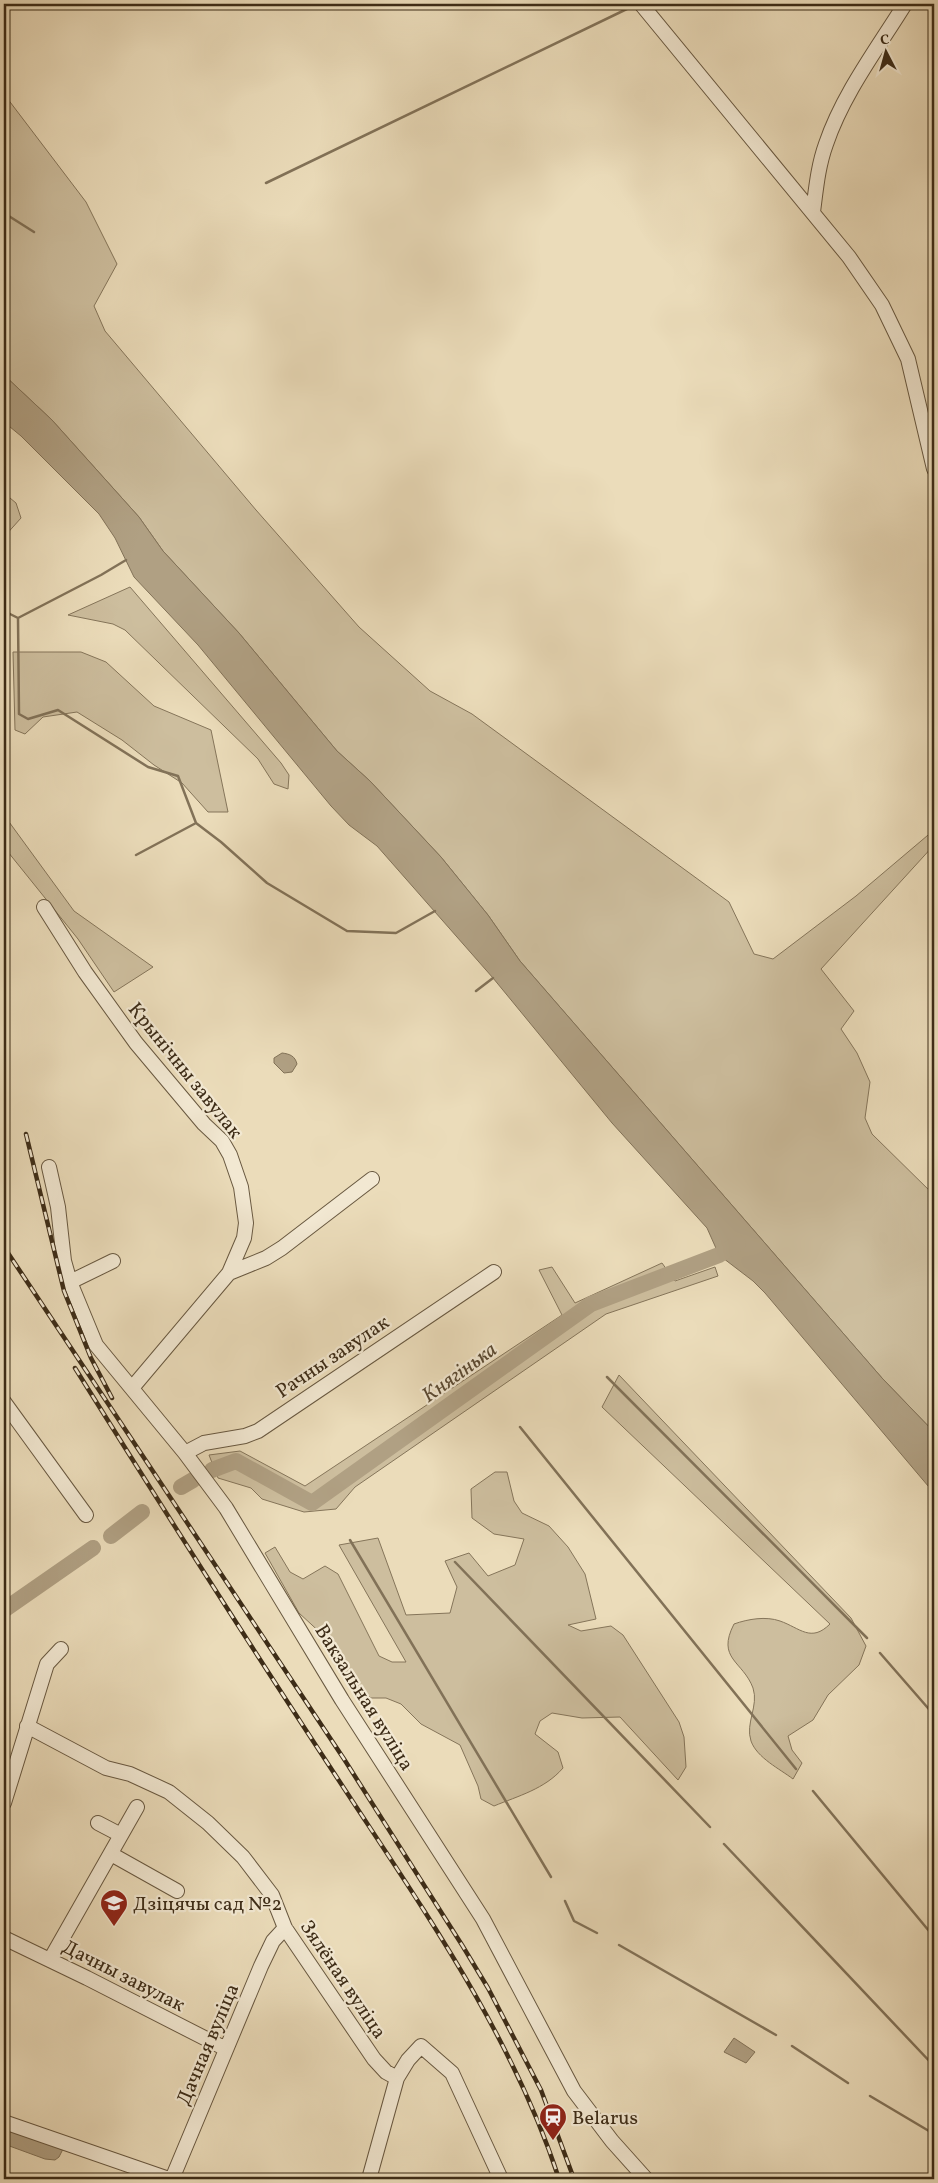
<svg xmlns="http://www.w3.org/2000/svg" width="938" height="2183" viewBox="0 0 938 2183" font-family="Vollkorn,serif">
  <rect width="100%" height="100%" fill="#ebdcba"/>
  <filter id="stains"><feTurbulence type="fractalNoise" baseFrequency=".004" numOctaves="4"/><feColorMatrix values="0 0 0 0 .2 0 0 0 0 .09 0 0 0 0 .02 0 0 0 .5 -.17"/></filter>
  <radialGradient id="worn" r=".72"><stop offset=".6" stop-color="#630" stop-opacity="0"/><stop offset="1" stop-color="#630" stop-opacity=".3"/></radialGradient>
  <path fill="#cdbe9e" stroke="#85755a" d="M4 94 86 202 117 264 94 306 105 331 256 510 359 627 430 691 472 714 729 902 754 954 773 959 856 896 934 830V845L821 969 854 1011 841 1029 857 1053 870 1082 865 1118 872 1134 934 1195V1432L882 1378 520 961 488 915 441 857 370 781 337 751 239 633 163 551 139 517 52 420 4 375Z
    M4 493 16 503 21 518 4 537Z
    M130 587 281 763 289 775 288 789 274 784 258 759 125 630 113 624 68 615Z
    M13 652H81L106 662 154 706 211 730 228 812H208L182 783 154 765 122 740 77 712 43 717 25 734 15 730Z
    M4 815 74 911 153 967 114 992 78 939 4 847Z
    M662 1263 675 1281 715 1267 718 1276 606 1314 355 1487 336 1509 304 1512 262 1499 251 1488 218 1478 209 1455 240 1451 305 1486 562 1315 539 1270 552 1267 575 1303Z
    M619 1375 851 1618 866 1646 859 1665 828 1695 813 1720 788 1736 792 1750 802 1763 793 1779C780 1769 757 1758 751 1741 745 1723 759 1706 753 1688 743 1661 716 1659 734 1624 748 1619 766 1616 780 1621 800 1628 811 1643 830 1624L602 1407Z
    M495 1472H507L514 1501 522 1513 549 1526 568 1547 585 1574 596 1619 568 1625 581 1631 611 1626 623 1635 679 1722 684 1737 686 1767 678 1780 620 1717 582 1718 552 1713 540 1721 535 1734 558 1752 563 1768C545 1789 518 1796 494 1806L481 1799 478 1786 460 1745 421 1724 401 1704 386 1698H371L344 1677 328 1652 325 1637 299 1613 265 1553 275 1547 290 1572 303 1579 325 1566 338 1574 379 1656 392 1662H406L339 1545 378 1538 406 1615 450 1613 457 1587 445 1561 469 1553 488 1576 515 1565 524 1539 494 1534 472 1518 471 1489Z"/>
  <path fill="#b0a083" stroke="#827258" d="M4 375 52 420 139 517 163 551 239 633 337 751 370 781 441 857 488 915 520 961 882 1378 934 1432V1493L765 1293 753 1281 719 1255 707 1228 612 1123 493 978 377 846 349 825 331 806 198 645 134 577 115 538 99 514 21 436 4 422Z
    M282 1053C290 1054 295 1056 297 1064L292 1072 284 1073 274 1063V1058Z
    M934 1644V1669C924 1663 930 1653 934 1644Z
    M734 2038 755 2052 746 2063 724 2052Z
    M4 2128 63 2149 59 2157 55 2160 45 2159 4 2144Z"/>
  <g fill="none" stroke-linecap="round" stroke-linejoin="round">
    <path stroke="#827258" stroke-width="2.5" d="M266 183 631 7
      M4 213 34 232
      M4 611 18 618 101 575 126 560
      M18 618 19 714 28 719 58 710 148 767 178 776 196 823
      M136 855 196 823 221 842 267 883 347 931 396 933 435 911
      M476 991 493 978
      M607 1377 867 1638
      M520 1427 796 1769
      M350 1540 551 1877
      M455 1562 710 1827
      M880 1653 934 1715
      M813 1791 934 1937
      M724 1844 934 2066
      M565 1901 574 1921 597 1933
      M619 1945 776 2035
      M792 2046 848 2083
      M870 2096 934 2134"/>
    <path stroke="#b0a083" stroke-width="16" d="M212 1470 236 1461 312 1503 591 1304 719 1255 738 1243
      M181 1487 193 1480
      M111 1536 142 1512
      M4 1610 93 1548"/>
    <g stroke="#685840" stroke-width="16">
      <path id="minor" d="M641 4 849 257 882 305 908 359 934 469
        M813 212C816 189 818 166 826 144 843 94 877 49 905 4
        M44 907 85 972 136 1043 204 1124 222 1141 230 1155 241 1187 246 1223 244 1238 229 1273
        M49 1167 58 1207 64 1261 70 1282
        M113 1261 70 1282 96 1345 185 1453 226 1508 342 1700 483 1919 574 2091 612 2141 646 2179
        M132 1388 229 1273 266 1258 282 1248 372 1179
        M4 1402 86 1515
        M185 1453 204 1443 245 1436 258 1431 494 1272
        M27 1726 106 1768 130 1774 169 1792 208 1823 243 1857 272 1895 285 1928 374 2059 386 2072 397 2078
        M4 1803 47 1664 61 1649
        M98 1823 121 1835
        M111 1854 177 1891
        M4 1938 87 1978 226 2049
        M50 1960 137 1807
        M4 2122 169 2179
        M172 2179 261 1966 273 1941 285 1928
        M369 2179 397 2078 408 2060 421 2046 452 2073 501 2179"/>
    </g>
    <use href="#minor" stroke="#f2e8d2" stroke-width="14"/>
    <g stroke="#3d2c17" stroke-width="4.5">
      <path id="rail" d="M26 1134 64 1291 91 1358 112 1398
        M4 1247 344 1759 462 1945 488 1988 541 2090 574 2179
        M75 1368C160 1504 246 1639 334 1773 418 1902 511 2031 559 2179"/>
    </g>
    <use href="#rail" stroke="#f2e8d2" stroke-width="2.5" stroke-dasharray="8" stroke-linecap="butt"/>
  </g>
  <defs>
    <g id="school-pin" transform="scale(1.4375)"><path d="M0 17L-7.5 6A9.5 9.5 0 1 1 7.5 6Z" fill="#8f2418" stroke="#f2e8d2"/><path d="M0-5L7-2L0 1L-7-2ZM-4 1L0 2.5L4 1V4Q0 6-4 4Z" fill="#fff"/></g>
    <g id="station-pin" transform="scale(1.4375)"><path d="M0 17L-7.5 6A9.5 9.5 0 1 1 7.5 6Z" fill="#8f2418" stroke="#f2e8d2"/><path d="M-3-6H3Q5-6 5-4V2Q5 4 3 4L4.5 6H3L1.5 4h-3L-3 6H-4.5L-3 4Q-5 4-5 2V-4Q-5-6-3-6ZM-3.5-4v3h7v-3ZM-3.5 1v1.5H-2V1ZM2 1v1.5H3.5V1Z" fill="#fff"/></g>
  </defs>
  <g fill-rule="evenodd">
    <use href="#school-pin" x="114" y="1903"/>
    <use href="#station-pin" x="553" y="2117"/>
  </g>
  <g text-anchor="middle" stroke-width="4.5" stroke-linejoin="round" paint-order="stroke">
    <g font-size="20" fill="#3d2c17" stroke="#f2e8d2">
      <text transform="translate(186 1070) rotate(51)" y="7">Крынічны завулак</text>
      <text transform="translate(332 1356) rotate(-34)" y="7">Рачны завулак</text>
      <text transform="translate(365 1697) rotate(58)" y="7">Вакзальная вуліца</text>
      <text transform="translate(124 1975) rotate(27)" y="7">Дачны завулак</text>
      <text transform="translate(344 1979) rotate(56)" y="7">Зялёная вуліца</text>
      <text transform="translate(207 2044) rotate(-67)" y="7">Дачная вуліца</text>
    </g>
    <g font-size="20" fill="#3d2c17" stroke="#f2e8d2" text-anchor="start">
      <text x="133" y="1910">Дзіцячы сад №2</text>
      <text x="572" y="2124">Belarus</text>
    </g>
    <g font-size="21" font-style="italic" fill="#5a4932" stroke="#f2e8d2">
      <text transform="translate(459 1372) rotate(-36)" y="7">Княгінька</text>
    </g>
  </g>
  <rect width="938" height="2183" fill="none" stroke="#ebdcba" stroke-width="20"/>
  <rect x="5" y="5" width="928" height="2173" fill="none" stroke="#3d2c17" stroke-width="2.5"/>
  <rect x="10" y="10" width="918" height="2163" fill="none" stroke="#3d2c17"/>
  <g transform="translate(886 52) rotate(354)" stroke="#f2e8d2" stroke-width="4" paint-order="stroke">
  <path d="M0-4L9 19L0 12L-9 19Z" fill="#3d2c17"/>
  <text y="-8" font-size="14" font-weight="bold" text-anchor="middle" fill="#3d2c17">С</text>
  </g>
  <rect width="100%" height="100%" filter="url(#stains)"/>
  <rect width="100%" height="100%" fill="url(#worn)"/>
</svg>
